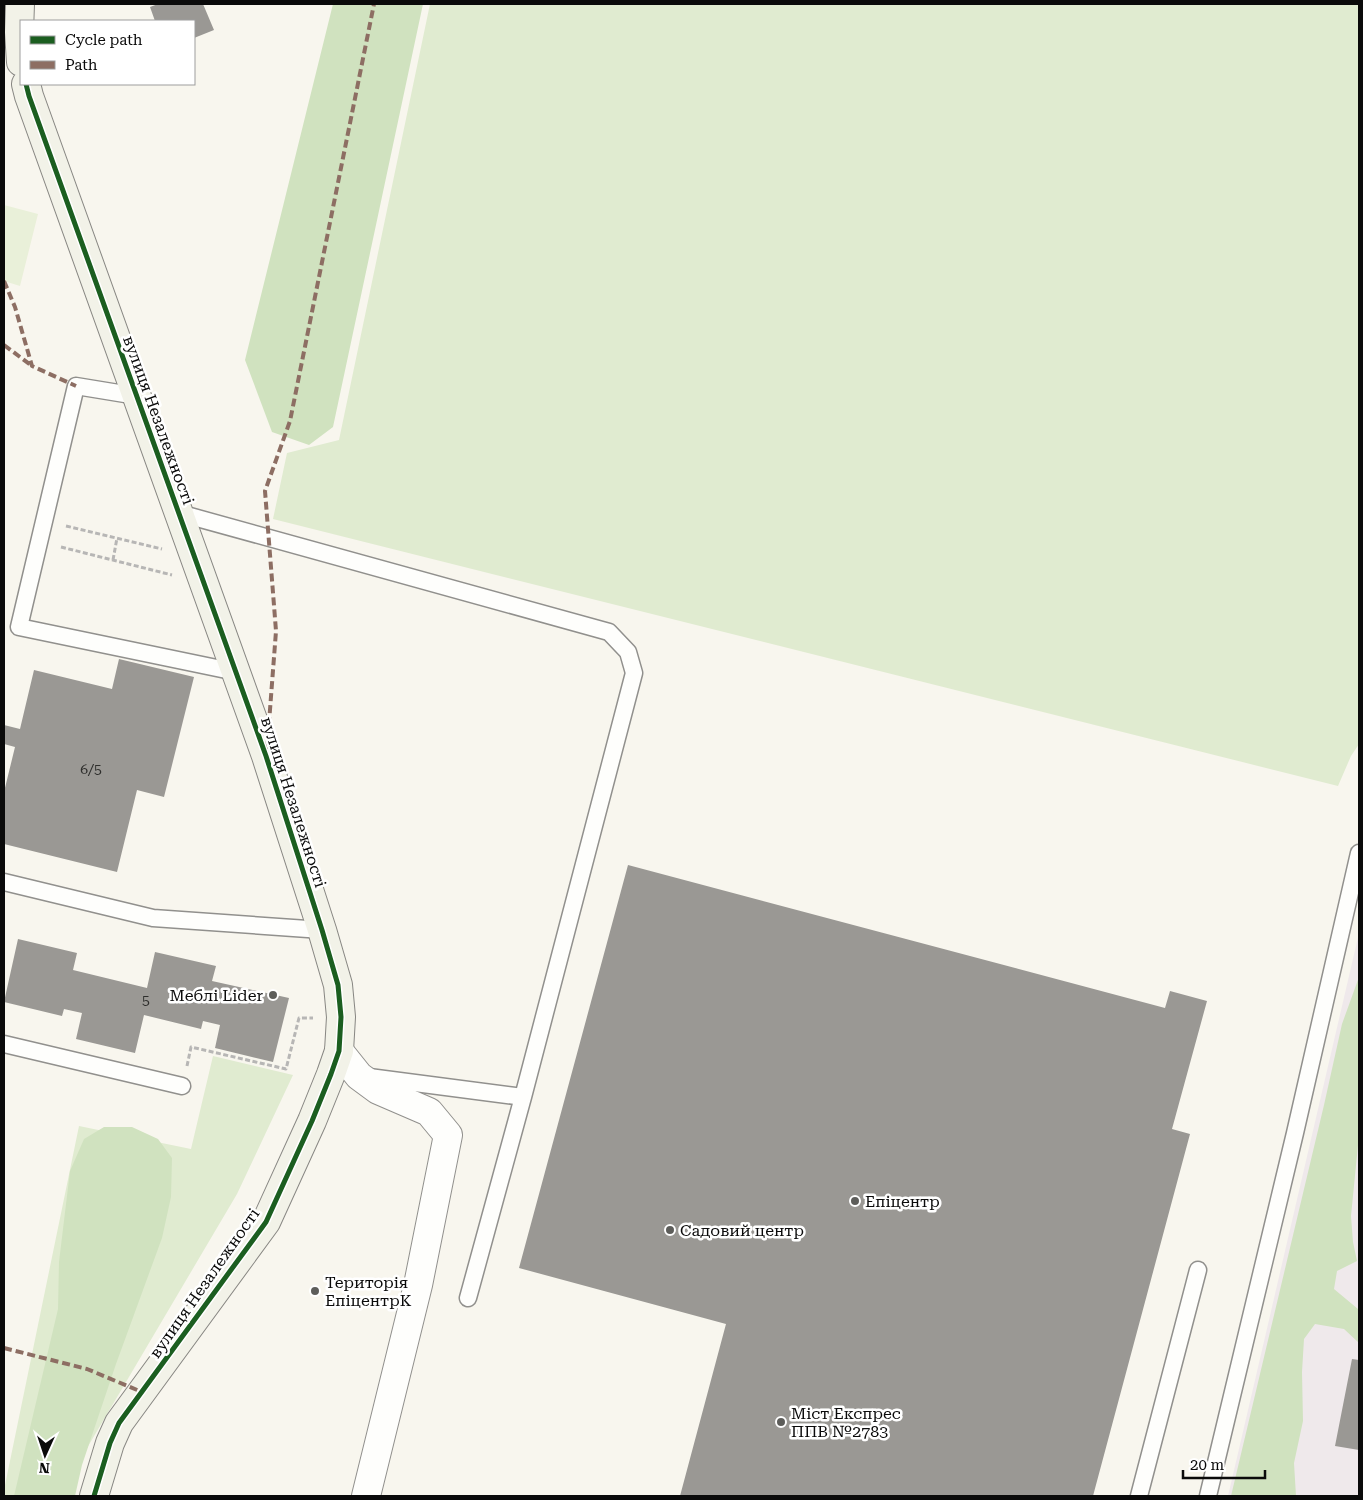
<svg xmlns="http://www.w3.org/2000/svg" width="1363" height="1500" viewBox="0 0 1363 1500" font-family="'Roboto Serif',serif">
  <rect width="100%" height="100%" fill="#f8f6ee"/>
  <path fill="#efe9eb" d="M1359 933V1496H1228Z"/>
  <path fill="#e0ebd0" d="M430 4H1359V744L1351 756 1338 786 273 519 287 453 339 440Z
    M213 1056 293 1075 237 1194 77 1465 71 1496H4V1490L79 1126 191 1149Z"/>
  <path fill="#d0e2bf" d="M333 4H423L333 427 309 445 272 432 245 360Z
    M1359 977V1135L1351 1216 1353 1242 1357 1261 1337 1271 1334 1289 1358 1309 1359 1308V1343L1344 1329 1315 1324 1304 1339 1302 1372 1303 1421 1294 1463 1296 1496H1231L1324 1105 1342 1024Z
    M104 1127H132L158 1139 172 1158 171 1197 162 1238 116 1364 82 1465 75 1496H14L58 1309 59 1262 70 1171 84 1139Z"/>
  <path fill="#e9f0d9" d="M4 205 38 214 20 286 4 281Z"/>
  <path fill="#9a9894" d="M158 4H203L214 30 194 38V21H155L150 7Z
    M119 659 194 677 164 797 137 790 117 872 4 844V792L15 747 4 744V725L20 729 34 670 112 689Z
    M628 865 1165 1008 1170 991 1207 1001 1172 1129 1190 1134 1093 1496H680L726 1324 519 1268Z
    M18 939 77 953 73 970 147 988 155 952 216 966 212 981 289 998 273 1062 215 1048 220 1025 203 1021 201 1029 144 1015 135 1053 76 1039 82 1013 64 1009 62 1016 4 1002Z
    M1352 1359 1359 1360V1450L1335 1446Z"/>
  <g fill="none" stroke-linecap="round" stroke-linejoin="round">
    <g stroke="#91908d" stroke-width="19">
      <path id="lane" d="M137 396 76 386 19 627 236 672
        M179 513 609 632 628 652 634 673 523 1097 468 1298
        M4 882 153 918 322 930
        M4 1044 182 1086
        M369 1077 523 1097
        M1139 1496 1198 1270
        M1208 1496 1295 1133 1359 853"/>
    </g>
    <g stroke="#91908d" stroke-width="30">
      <path id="street" d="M339 1051 359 1076 378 1090 429 1112 448 1135 418 1285 366 1496"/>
    </g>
    <g stroke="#888783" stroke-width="30">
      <path id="secondary" d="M20 4 19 32 21 62
        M26 84 29 96 266 756 322 930 338 985 341 1017 339 1051 331 1074 312 1121 266 1222 119 1423 110 1443 94 1496"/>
    </g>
    <path stroke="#b7b6b5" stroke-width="3" stroke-dasharray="5 2.5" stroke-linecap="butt" d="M66 526 162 549
      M61 547 172 575
      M113 560 117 538
      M187 1066 191 1047 286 1069 299 1018H313"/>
    <use href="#lane" stroke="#fefefc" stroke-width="16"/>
    <use href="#street" stroke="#fefefc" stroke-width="28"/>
    <use href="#secondary" stroke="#f2f2e8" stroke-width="28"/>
    <path stroke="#8d6e63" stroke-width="4" stroke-dasharray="8 4" stroke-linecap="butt" d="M4 281 15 307 32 366 76 386
      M4 345 32 366
      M267 749 276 631 265 491 290 421 374 4
      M4 1348 87 1369 142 1392"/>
    <g stroke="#fff" stroke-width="8">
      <path id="cycleway" d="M26 84 29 96 266 756 322 930 338 985 341 1017 339 1051 331 1074 312 1121 266 1222 119 1423 110 1443 94 1496"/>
    </g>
    <use href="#cycleway" stroke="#1b5e20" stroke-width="5"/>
  </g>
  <g fill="#5d5d5a" stroke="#fff" stroke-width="2">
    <circle cx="273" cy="995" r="5"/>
    <circle cx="855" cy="1201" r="5"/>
    <circle cx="670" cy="1230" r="5"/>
    <circle cx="315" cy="1291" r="5"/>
    <circle cx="781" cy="1422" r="5"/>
  </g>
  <g text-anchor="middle" stroke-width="5" stroke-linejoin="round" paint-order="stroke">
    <g font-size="14" fill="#2e2e2c">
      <text x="91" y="774">6/5</text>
      <text x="146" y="1005">5</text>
    </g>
    <g font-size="16" fill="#0a0a0a" stroke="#fff">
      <text transform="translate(159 420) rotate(70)" y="6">вулиця Незалежності</text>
      <text transform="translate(294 802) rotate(72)" y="6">вулиця Незалежності</text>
      <text transform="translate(204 1283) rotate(-55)" y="6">вулиця Незалежності</text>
    </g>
    <g font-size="16" fill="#0a0a0a" stroke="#fff" text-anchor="start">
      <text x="263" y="1001" text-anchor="end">Меблі Lider</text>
      <text x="865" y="1207">Епіцентр</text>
      <text x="680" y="1236">Садовий центр</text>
      <text x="325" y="1288">Територія<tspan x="325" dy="18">ЕпіцентрК</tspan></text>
      <text x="791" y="1419">Міст Експрес<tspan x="791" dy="18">ППВ №2783</tspan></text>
    </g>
  </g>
  <rect width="1363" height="1500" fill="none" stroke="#0a0a0a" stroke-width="10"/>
  <rect x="20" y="20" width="175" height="65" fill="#ffffff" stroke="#9d9d9d"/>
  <rect x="30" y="36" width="25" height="8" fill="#1b5e20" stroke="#9d9d9d"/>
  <text x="65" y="45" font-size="15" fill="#0a0a0a">Cycle path</text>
  <rect x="30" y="61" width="25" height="8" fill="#8d6e63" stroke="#9d9d9d"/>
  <text x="65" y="70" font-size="15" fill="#0a0a0a">Path</text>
  <g transform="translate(45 1455) rotate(183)" stroke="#ffffff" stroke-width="4" paint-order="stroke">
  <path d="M0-4L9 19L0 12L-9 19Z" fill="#0a0a0a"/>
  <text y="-8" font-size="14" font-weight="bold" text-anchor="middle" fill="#0a0a0a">N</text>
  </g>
  <path d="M1183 1470v8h82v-8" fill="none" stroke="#0a0a0a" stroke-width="2.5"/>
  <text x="1190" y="1470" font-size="15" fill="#0a0a0a" stroke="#ffffff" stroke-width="4" paint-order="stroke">20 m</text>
</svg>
